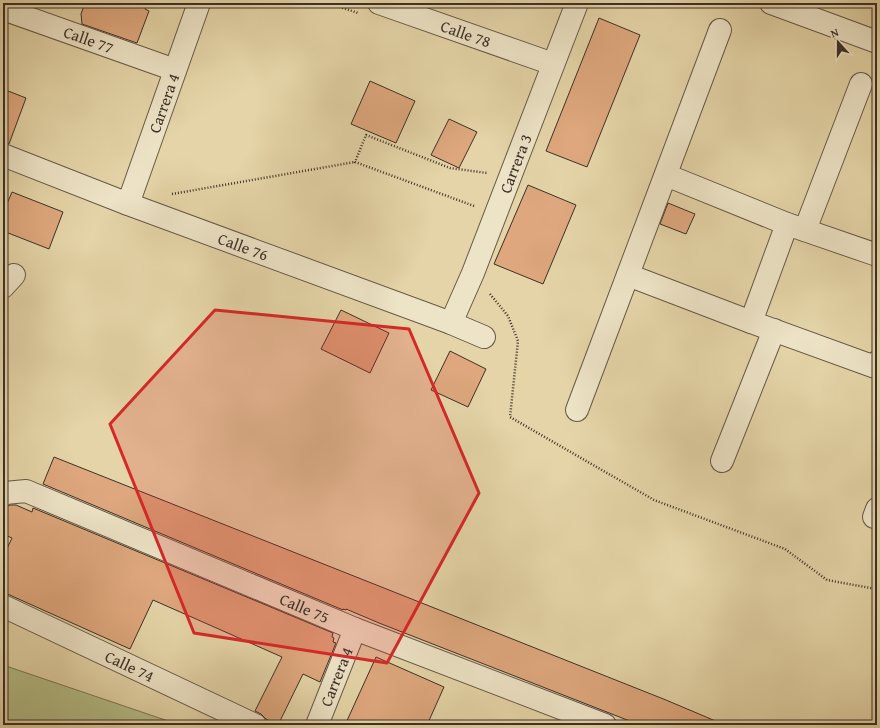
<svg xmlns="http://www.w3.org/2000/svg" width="880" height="728" viewBox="0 0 880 728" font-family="'Gentium Book Plus',serif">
  <rect width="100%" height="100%" fill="#e4d4a7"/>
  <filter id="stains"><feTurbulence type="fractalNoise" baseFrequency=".005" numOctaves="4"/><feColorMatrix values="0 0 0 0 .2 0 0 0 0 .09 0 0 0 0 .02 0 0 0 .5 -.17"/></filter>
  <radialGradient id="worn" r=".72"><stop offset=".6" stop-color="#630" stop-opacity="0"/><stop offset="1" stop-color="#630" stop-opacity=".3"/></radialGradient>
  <path fill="#b4bd87" stroke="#787658" d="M3 665 180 725H3Z"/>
  <path fill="#dea77d" stroke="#3c3029" d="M85 3H147L145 9 149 11 137 43 82 24 81 14Z
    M599 18 640 35 587 167 546 151Z
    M370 81 415 101 396 143 351 124Z
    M3 89 26 98 9 144 3 143Z
    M449 119 477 132 459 168 431 155Z
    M528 185 576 205 543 284 494 264Z
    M12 192 63 212 49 249 3 231V213Z
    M668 203 695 214 686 234 660 224Z
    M341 310 389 333 370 373 321 349Z
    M450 351 486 369 468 407 431 390Z
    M54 457 666 700 725 725H640L379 623 346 609V610L343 609V610L43 484Z
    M10 505H16L32 512 33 508 333 633 332 637 334 638 333 642 336 643 320 682 303 674 278 725 266 719 261 714 255 711 282 657 153 600 130 649 3 592V557L12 538 3 534V507Z
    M376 657 444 687 427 725H345Z"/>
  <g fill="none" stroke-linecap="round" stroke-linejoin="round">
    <g stroke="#665948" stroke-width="24">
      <g id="minor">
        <path id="s1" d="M379 3 553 64"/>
        <path d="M771 3 877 42"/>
        <path id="s2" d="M3 9 175 70"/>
        <path id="s3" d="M3 155 128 204 451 323 484 337"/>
        <path d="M666 175 787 224"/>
        <path id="s4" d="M128 204 199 3"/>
        <path d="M805 230 861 84"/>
        <path d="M877 255 787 224 751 322 875 367 877 362"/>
        <path d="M628 275 751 322"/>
        <path d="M3 287 14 275"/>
        <path id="s5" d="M451 323 473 273 577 3"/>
        <path d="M577 410 720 30"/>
        <path d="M722 461 774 330"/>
        <path id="s6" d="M3 495 5 493 26 491 355 629 605 725"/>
        <path d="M874 517 877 509"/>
        <path id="s7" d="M3 606 255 725"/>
        <path id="s8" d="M317 725 355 629"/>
      </g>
    </g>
    <path stroke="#3c3029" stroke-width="2.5" stroke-dasharray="1 2" stroke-linecap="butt" d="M328 3 358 13
      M172 194 355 162
      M474 206 355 162 366 135 450 168 487 173
      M490 294 508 316 518 341 510 417 654 500 785 549 827 580 876 589 877 591"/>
    <use href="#minor" stroke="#ede3c6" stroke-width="22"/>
  </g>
  <path fill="#d62828" fill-opacity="0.2" stroke="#d62828" stroke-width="3" stroke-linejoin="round" d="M215 310 409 329 479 493 387 663 194 633 110 424Z"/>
  <g text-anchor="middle" stroke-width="3" stroke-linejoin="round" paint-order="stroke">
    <g font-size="16" fill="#3c3029" stroke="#ede3c6">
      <text dy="6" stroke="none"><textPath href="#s1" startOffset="92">Calle 78</textPath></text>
      <text dy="6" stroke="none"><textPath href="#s2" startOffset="91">Calle 77</textPath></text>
      <text dy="6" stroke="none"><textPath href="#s4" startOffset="107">Carrera 4</textPath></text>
      <text dy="6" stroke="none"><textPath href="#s5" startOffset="172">Carrera 3</textPath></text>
      <text dy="6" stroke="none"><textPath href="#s3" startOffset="257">Calle 76</textPath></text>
      <text dy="6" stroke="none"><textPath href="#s6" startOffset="326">Calle 75</textPath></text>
      <text dy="6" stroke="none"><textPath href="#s7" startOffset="140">Calle 74</textPath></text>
      <text dy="6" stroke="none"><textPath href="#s8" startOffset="52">Carrera 4</textPath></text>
    </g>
  </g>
  <rect width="880" height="728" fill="none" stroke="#e4d4a7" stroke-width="16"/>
  <rect x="4" y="4" width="872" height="720" fill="none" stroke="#3c3029" stroke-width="2"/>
  <rect x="8" y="8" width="864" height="712" fill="none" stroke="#3c3029"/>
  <g transform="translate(838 42) rotate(339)" stroke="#ede3c6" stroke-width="3" paint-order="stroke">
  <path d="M0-3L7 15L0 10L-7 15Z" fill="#3c3029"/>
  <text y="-6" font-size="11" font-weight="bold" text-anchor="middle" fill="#3c3029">N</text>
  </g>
  <rect width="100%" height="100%" filter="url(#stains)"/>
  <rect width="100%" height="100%" fill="url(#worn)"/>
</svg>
